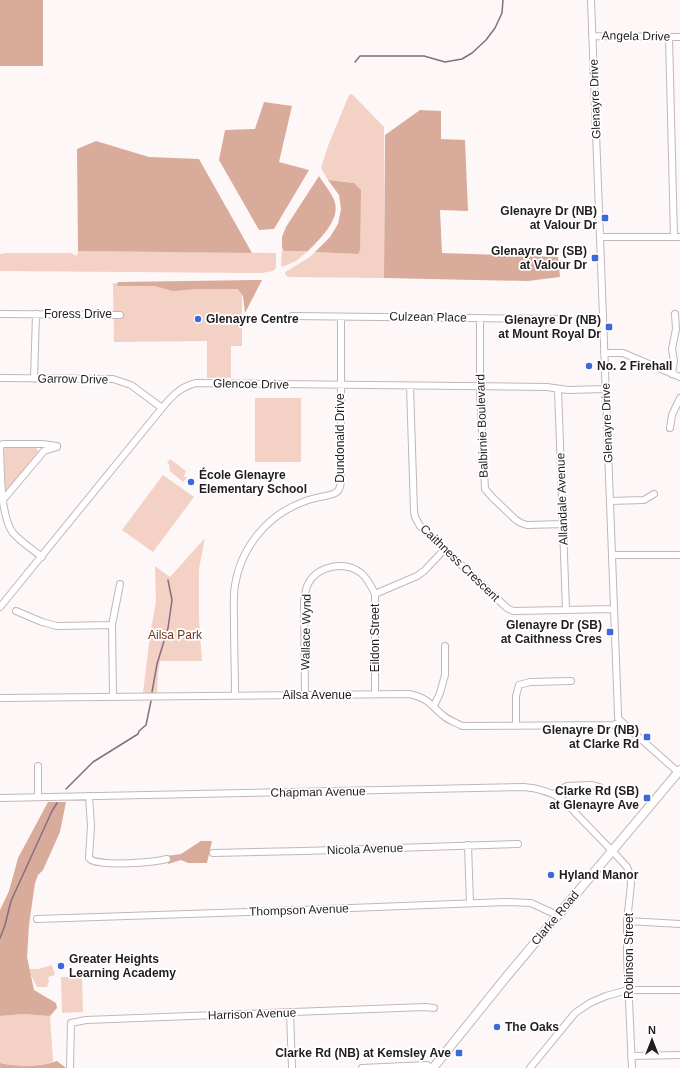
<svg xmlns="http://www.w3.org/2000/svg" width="680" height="1068" viewBox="0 0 680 1068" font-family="Arial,sans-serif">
  <rect width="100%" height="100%" fill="#fef7f8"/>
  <path fill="#f3d1c4" d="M351 94 354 96 384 127V278L288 277 285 274V272L310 257 315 252 358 254 354 183 328 180 321 168 328 146 349 95Z
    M282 247 284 251H308L296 261 282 267 281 266Z
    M78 251 276 253V268L273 271 262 273 0 271V254L6 253H71L77 256Z
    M242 282V346H231V378H207V341L114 342 113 283Z
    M255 398H301V462H255Z
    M8 447H34L38 450V456L9 490H6L5 487 4 451 5 448Z
    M170 459 186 471 184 476 187 478 183 482 170 471 169 464 167 463Z
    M163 475 194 497 153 552 122 530Z
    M205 538 199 569V620L202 661H160L158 674 157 693H143L150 635 156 601 155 566 170 577Z
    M52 965 55 975 48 977 49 981 47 987H37L30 973 29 969H38Z
    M61 977H82L83 1012 62 1013Z
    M23 1014 50 1016 53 1062C37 1067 16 1066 0 1063V1016Z"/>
  <path fill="#d8ab9a" d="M0 0H43V66H0Z
    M264 102 292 106 279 162 309 170 274 229 259 230 219 160 225 130 255 129Z
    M420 110 441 111V139L465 140 468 211 440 210 442 253 558 257 560 277 528 281 384 278 385 135Z
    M96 141 149 157 199 159 252 253 78 251 77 149Z
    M319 176C324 184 331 192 334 200 342 218 320 239 308 251H284L282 247V237L286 227Z
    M328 180 354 183 361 190 360 250 358 254 315 252 330 237 338 224 341 209 339 195Z
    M262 280 245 313 243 296 238 289H196L173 291 155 286H117L118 282Z
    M48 802H66L60 832 43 870 38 875 35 883 29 925 27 957 34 990 56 1003 57 1008 50 1016 23 1014 0 1016V910L9 891 18 858Z
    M201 841H212L207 863H188L181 860 168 864 167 856 181 854Z
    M57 1061 66 1068H0V1063C18 1067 40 1067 57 1061Z"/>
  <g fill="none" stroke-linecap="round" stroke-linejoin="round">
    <path stroke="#846e84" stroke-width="1.5" d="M355 62 360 56H424L445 62 462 59 472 53 486 40 495 28 502 13 503 0
      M152 692 157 664 168 628 172 600 168 580
      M66 789 93 762 138 734 139 731 146 725 151 701
      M0 938 5 925 11 901 52 811 57 803"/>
    <g stroke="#c2b6b8" stroke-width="8">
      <path id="minor" d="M591 0 618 714V718L625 725 678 772
        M592 36 680 37
        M669 37 674 237
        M600 237H680
        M0 314 120 315
        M292 316 564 319
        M480 318V393L485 489 493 498 516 520 521 523 527 525 563 524
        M604 353H623L680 377
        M672 374 674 361 672 349 676 329 675 314
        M0 378 113 379 131 385 162 408
        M34 379 36 314
        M410 386 414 511 415 517 420 526 507 608 513 611 613 609
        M558 389 566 610
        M670 428 672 415 680 398
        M2 501 44 451 57 447V446L42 444H3L1 445 0 448C1 471 0 515 13 533 21 542 32 549 42 557
        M610 501 644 500 654 494
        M612 555H680
        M0 607 162 408C172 396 180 387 196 383L547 387 568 390 605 389
        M16 611 42 622 57 626 112 625
        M375 694V594L417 576 424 571 444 550
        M235 695C235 671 234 646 234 622 234 610 233 597 235 585 241 548 267 515 303 502 312 498 323 497 333 494 339 492 340 488 341 482V317
        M305 695 304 602C305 596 305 590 308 584 317 566 345 560 361 573 368 579 371 586 375 594
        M113 696 112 625 120 584
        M0 698 409 694C429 698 431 706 445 717 450 721 457 723 462 726L612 725 622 722
        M434 706 440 693 445 675V646
        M516 726V696L519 685 530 682 571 681
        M38 766V797
        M553 794 567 786 591 785 599 787
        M89 796 91 826 89 858 91 860C105 866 151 863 167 859
        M0 798 524 787C539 788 550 792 562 799L617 856 627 867 630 875 631 884 627 921V956L632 1068
        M468 845 470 903
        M213 853 304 851 518 844
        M37 919 248 912 506 902 531 903 557 915
        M627 921 680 924
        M290 1013 292 1068
        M631 1056 680 1055
        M70 1068 71 1023 86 1020 425 1007 434 1008
        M362 1068 427 1065 431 1068
        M530 1068 575 1013 590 1003 606 996 628 990H680"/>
    </g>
    <g stroke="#c2b6b8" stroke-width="10">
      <path id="major" d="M433 1068 507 976 680 770"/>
    </g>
    <use href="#minor" stroke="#fff" stroke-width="6"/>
    <use href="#major" stroke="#fff" stroke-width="8"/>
  </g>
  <g fill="#3e67d8" stroke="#fff" stroke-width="1.5">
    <rect x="601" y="214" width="8" height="8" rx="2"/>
    <rect x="591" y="254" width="8" height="8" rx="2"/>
    <circle cx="198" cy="319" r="4"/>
    <rect x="605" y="323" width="8" height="8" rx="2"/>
    <circle cx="589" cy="366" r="4"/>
    <circle cx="191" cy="482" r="4"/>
    <rect x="606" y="628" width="8" height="8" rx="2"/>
    <rect x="643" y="733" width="8" height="8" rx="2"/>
    <rect x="643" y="794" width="8" height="8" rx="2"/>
    <circle cx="551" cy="875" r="4"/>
    <circle cx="61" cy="966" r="4"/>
    <circle cx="497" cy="1027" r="4"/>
    <rect x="455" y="1049" width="8" height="8" rx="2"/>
  </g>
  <g text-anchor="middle" stroke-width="3.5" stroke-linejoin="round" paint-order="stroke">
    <g font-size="12" fill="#211d1e" stroke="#fff">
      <text transform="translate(636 36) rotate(1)" y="4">Angela Drive</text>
      <text transform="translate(595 99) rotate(-92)" y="4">Glenayre Drive</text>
      <text x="78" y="318">Foress Drive</text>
      <text transform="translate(428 317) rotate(1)" y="4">Culzean Place</text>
      <text transform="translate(73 379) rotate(1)" y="4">Garrow Drive</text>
      <text transform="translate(251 384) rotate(1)" y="4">Glencoe Drive</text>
      <text transform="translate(607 423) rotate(-92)" y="4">Glenayre Drive</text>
      <text transform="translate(482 426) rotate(-92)" y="4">Balbirnie Boulevard</text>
      <text transform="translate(340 438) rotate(-90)" y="4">Dundonald Drive</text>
      <text transform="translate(562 499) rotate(-92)" y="4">Allandale Avenue</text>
      <text transform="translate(460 563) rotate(44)" y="4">Caithness Crescent</text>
      <text transform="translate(306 632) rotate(-89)" y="4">Wallace Wynd</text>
      <text transform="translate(375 638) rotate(-90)" y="4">Eildon Street</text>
      <text x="317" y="699">Ailsa Avenue</text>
      <text transform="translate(318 792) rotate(-1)" y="4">Chapman Avenue</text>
      <text transform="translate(365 849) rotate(-2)" y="4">Nicola Avenue</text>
      <text transform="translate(299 910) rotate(-2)" y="4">Thompson Avenue</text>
      <text transform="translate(555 918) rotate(-50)" y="4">Clarke Road</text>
      <text transform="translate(629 956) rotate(-90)" y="4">Robinson Street</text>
      <text transform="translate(252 1014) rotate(-2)" y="4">Harrison Avenue</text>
    </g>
    <g font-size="12" font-weight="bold" fill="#211d1e" stroke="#fff" text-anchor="end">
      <text x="597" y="215">Glenayre Dr (NB)<tspan x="597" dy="14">at Valour Dr</tspan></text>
      <text x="587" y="255">Glenayre Dr (SB)<tspan x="587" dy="14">at Valour Dr</tspan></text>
      <text x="206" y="323" text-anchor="start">Glenayre Centre</text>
      <text x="601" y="324">Glenayre Dr (NB)<tspan x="601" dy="14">at Mount Royal Dr</tspan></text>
      <text x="597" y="370" text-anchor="start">No. 2 Firehall</text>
      <text x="199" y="479" text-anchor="start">École Glenayre<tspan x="199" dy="14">Elementary School</tspan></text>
      <text x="602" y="629">Glenayre Dr (SB)<tspan x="602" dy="14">at Caithness Cres</tspan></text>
      <text x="639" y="734">Glenayre Dr (NB)<tspan x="639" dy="14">at Clarke Rd</tspan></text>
      <text x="639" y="795">Clarke Rd (SB)<tspan x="639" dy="14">at Glenayre Ave</tspan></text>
      <text x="559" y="879" text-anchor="start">Hyland Manor</text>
      <text x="69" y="963" text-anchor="start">Greater Heights<tspan x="69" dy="14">Learning Academy</tspan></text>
      <text x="505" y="1031" text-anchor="start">The Oaks</text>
      <text x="451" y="1057">Clarke Rd (NB) at Kemsley Ave</text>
    </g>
    <g font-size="12" fill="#6e351e" stroke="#fff">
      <text x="175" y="639">Ailsa Park</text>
    </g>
  </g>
  <g transform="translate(652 1040)" stroke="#ffffff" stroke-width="3" paint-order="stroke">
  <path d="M0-3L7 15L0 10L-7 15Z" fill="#211d1e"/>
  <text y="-6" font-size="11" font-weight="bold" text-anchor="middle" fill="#211d1e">N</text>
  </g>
</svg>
